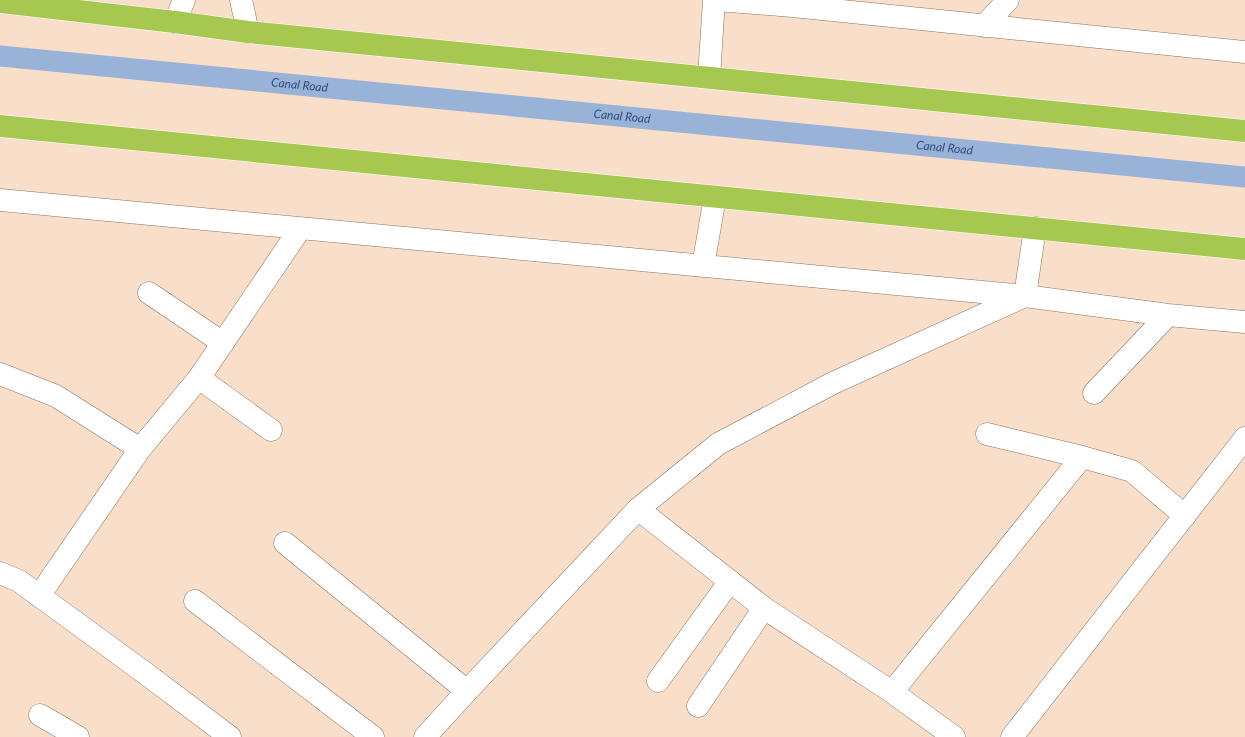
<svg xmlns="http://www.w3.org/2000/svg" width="1245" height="737" viewBox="0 0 1245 737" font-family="Lato,sans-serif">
  <rect width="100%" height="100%" fill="#f9deca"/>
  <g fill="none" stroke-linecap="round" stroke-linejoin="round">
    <path stroke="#99b2d8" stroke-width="21" id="s1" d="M0 56 1245 177"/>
    <g stroke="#8a7361" stroke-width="23">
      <path id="minor" d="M241 0 248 32
        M716 0 793 6 1245 52
        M175 22 184 0
        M984 26 1008 0
        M709 77 714 0
        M0 200 1025 296 1168 315 1245 322
        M703 266 715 197
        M149 293 223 343
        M0 374 56 396 140 449
        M1094 393 1168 315
        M271 430 199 378 300 229
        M987 434 1082 457 1132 471 1185 516
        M638 509 764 608 892 692 954 737
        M285 543 467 691
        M0 573 19 581 145 673 230 737
        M39 596 140 449 199 378
        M195 601 373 737
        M658 681 730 581
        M892 692 1082 457
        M698 706 764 608
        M40 715 78 737
        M425 737 467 691 638 509 718 444 833 383 1025 296 1035 228
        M1012 737 1245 438"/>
    </g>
    <g stroke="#fff" stroke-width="23">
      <path id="highway" d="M0 2 175 22 248 32 1245 131
        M0 126 1245 249"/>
    </g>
    <use href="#minor" stroke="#fff" stroke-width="22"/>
    <use href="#highway" stroke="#a7c850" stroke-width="22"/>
  </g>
  <g text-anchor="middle" stroke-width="3" stroke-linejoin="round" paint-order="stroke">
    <g font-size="12" font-style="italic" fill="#2d4e7f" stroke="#feeee1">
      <text dy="4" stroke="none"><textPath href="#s1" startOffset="301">Canal Road</textPath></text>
      <text dy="4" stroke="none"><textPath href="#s1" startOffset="625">Canal Road</textPath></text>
      <text dy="4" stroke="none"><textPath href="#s1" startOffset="949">Canal Road</textPath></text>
    </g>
  </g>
</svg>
